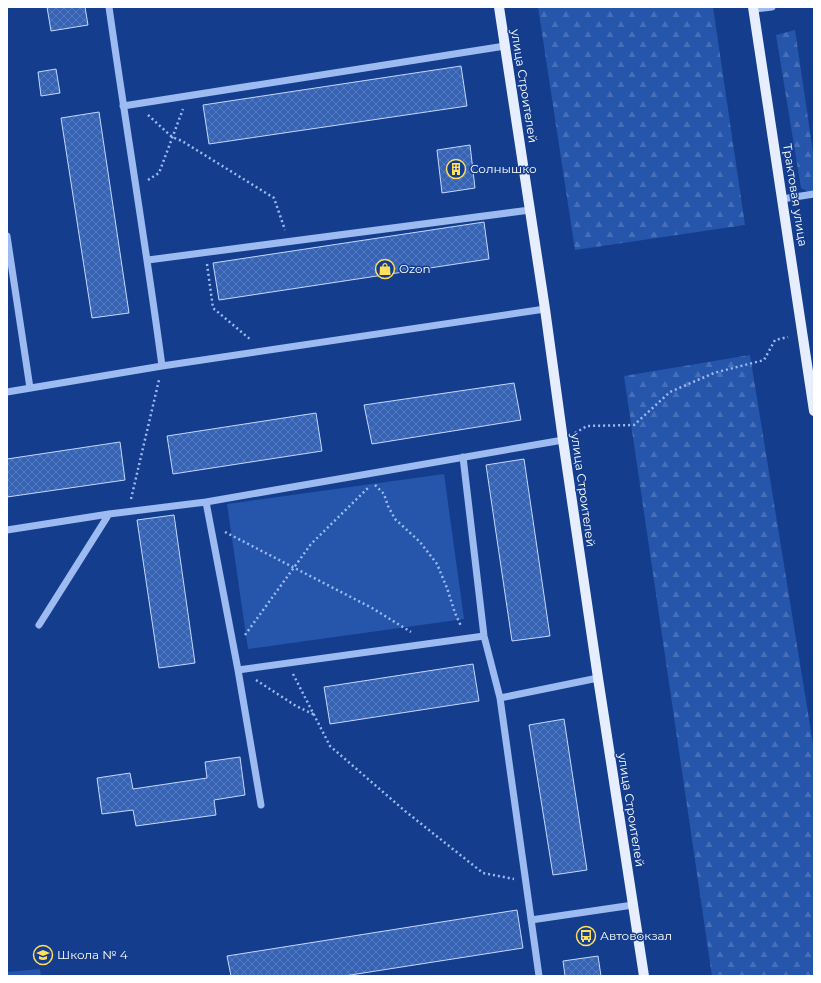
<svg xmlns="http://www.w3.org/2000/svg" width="821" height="983" viewBox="0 0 821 983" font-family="Montserrat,sans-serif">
  <defs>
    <pattern id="forest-firs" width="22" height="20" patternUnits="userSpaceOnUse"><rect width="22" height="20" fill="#2655ac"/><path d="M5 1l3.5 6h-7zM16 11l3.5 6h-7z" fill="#476eb8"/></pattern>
    <pattern id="building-cross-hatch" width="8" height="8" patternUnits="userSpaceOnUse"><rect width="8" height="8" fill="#3763b4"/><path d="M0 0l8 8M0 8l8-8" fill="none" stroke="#557abf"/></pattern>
  </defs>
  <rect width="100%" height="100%" fill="#143d8d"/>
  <path fill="#2655ac" d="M444 474 464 619 248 649 227 504Z
    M40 969 41 976H7V972Z"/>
  <path fill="url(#forest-firs)" d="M538 7H713L745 225 575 250Z
    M795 30 814 159V195L801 188 776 35Z
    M750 355 814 750V976H712L624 376Z"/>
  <path fill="url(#building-cross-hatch)" stroke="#c4d8fc" d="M47 7H85L88 25 51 31Z
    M461 66 467 106 209 144 203 105Z
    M56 69 60 93 41 96 38 72Z
    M99 112 129 313 92 318 61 118Z
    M470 145 475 188 442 193 437 150Z
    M484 222 489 259 219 300 213 263Z
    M514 383 521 420 372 444 364 405Z
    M316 413 322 451 173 474 167 436Z
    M120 442 125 480 7 497V459Z
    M524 459 550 636 512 641 486 465Z
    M174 515 195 663 159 668 137 520Z
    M473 664 479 701 330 724 324 687Z
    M564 719 587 870 553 875 529 725Z
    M240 757 245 795 214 800 216 815 136 826 133 810 102 814 97 778 130 773 133 789 207 778 205 762Z
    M517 910 523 948 344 976H231L227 956Z
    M598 956 601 976H565L563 961Z"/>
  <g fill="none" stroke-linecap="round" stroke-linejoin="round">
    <path stroke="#9dbbf1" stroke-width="2.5" stroke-dasharray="2 3" stroke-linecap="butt" d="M148 115 172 137 182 141 274 198 285 230
      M148 180 159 173 183 109
      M207 264 213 308 251 340
      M575 433 587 426 634 425 670 392 714 373 764 360 775 340 788 337
      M375 485 384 494 388 506 395 519 420 542 437 564 447 588 455 613 461 626
      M131 499 159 380
      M225 532 372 608 411 632
      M245 635 311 544 370 486
      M293 674 330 746 405 811 483 873 514 879
      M256 680 296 706 315 715"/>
    <path stroke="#9dbbf1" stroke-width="7" d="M109 7C126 127 146 246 162 366
      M754 9 772 7
      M123 106 505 46
      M782 199 814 194
      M7 236 30 388
      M148 260 530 210
      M7 392 162 366 545 309
      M463 457 484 636 500 698 539 976
      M206 502 238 670 261 805
      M7 530 109 514 206 502 563 440
      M39 625 109 514
      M238 670 484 636
      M500 698 598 678
      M531 920 633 905"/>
    <path stroke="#e7eeff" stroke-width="10" d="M499 7 545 309 563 440 598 678 644 976
      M753 7 814 411"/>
  </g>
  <defs>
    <g id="building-ring" transform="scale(1)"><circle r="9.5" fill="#143d8d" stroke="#ffdf5d" stroke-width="1.5"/><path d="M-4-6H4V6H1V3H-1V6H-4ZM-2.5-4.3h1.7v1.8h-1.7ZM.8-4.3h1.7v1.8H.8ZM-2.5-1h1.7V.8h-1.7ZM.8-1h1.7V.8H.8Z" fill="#ffdf5d"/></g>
    <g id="shop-ring" transform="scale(1)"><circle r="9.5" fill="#143d8d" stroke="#ffdf5d" stroke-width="1.5"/><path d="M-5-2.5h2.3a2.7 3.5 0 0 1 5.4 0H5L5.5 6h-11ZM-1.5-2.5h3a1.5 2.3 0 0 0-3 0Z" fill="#ffdf5d"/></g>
    <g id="bus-ring" transform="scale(1)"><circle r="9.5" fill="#143d8d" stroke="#ffdf5d" stroke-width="1.5"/><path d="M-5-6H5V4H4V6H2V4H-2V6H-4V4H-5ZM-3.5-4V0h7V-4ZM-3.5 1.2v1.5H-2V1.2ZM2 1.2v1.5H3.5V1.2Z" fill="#ffdf5d"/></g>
    <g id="school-ring" transform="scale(1)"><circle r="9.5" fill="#143d8d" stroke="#ffdf5d" stroke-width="1.5"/><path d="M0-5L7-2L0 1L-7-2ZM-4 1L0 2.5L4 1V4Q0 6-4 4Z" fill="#ffdf5d"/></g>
  </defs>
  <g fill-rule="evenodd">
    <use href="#building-ring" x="456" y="169"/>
    <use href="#shop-ring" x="385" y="269"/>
    <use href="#bus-ring" x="586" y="936"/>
    <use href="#school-ring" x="43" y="955"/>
  </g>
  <g text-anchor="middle" stroke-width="3" stroke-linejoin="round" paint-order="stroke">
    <g font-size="12" fill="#fff" stroke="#143d8d">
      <text transform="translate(524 86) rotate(81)" y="4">улица Строителей</text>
      <text transform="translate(795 195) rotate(81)" y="4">Трактовая улица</text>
      <text transform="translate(583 490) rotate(82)" y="4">улица Строителей</text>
      <text transform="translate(631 810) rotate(81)" y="4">улица Строителей</text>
    </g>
    <g font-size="12" fill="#fff" stroke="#143d8d" text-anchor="start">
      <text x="470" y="173">Солнышко</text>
      <text x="399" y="273">Ozon</text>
      <text x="600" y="940">Автовокзал</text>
      <text x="57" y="959">Школа № 4</text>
    </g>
  </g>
  <rect width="821" height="983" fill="none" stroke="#ffffff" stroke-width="16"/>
</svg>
